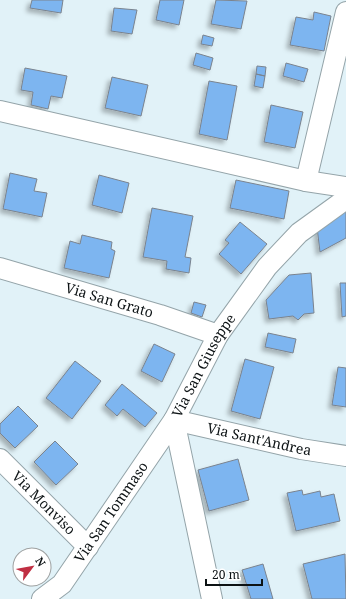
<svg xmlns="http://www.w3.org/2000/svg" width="346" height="599" viewBox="0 0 346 599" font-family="'Noto Serif',serif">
  <defs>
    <filter id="shadow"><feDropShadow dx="-3.5" dy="3.5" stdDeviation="2" flood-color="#0004"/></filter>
  </defs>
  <rect width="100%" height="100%" fill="#e1f2f8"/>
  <path fill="#7db5f0" stroke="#7a838e" filter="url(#shadow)" d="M32 0H63L61 13 30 8Z
    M160 0H184L179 25 156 20Z
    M216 0 247 1 241 29 211 24Z
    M114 8 137 10 132 34 111 31Z
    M314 12 331 16 324 51 290 45 296 17 313 20Z
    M203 35 214 38 212 46 201 44Z
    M196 53 213 58 210 70 193 65Z
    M286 63 308 69 304 82 283 76Z
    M257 66 266 67 265 76 256 74Z
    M25 68 67 76 62 98 51 96 48 109 31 105 33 92 21 90Z
    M256 74 265 76 263 88 254 86Z
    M112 77 148 85 141 116 105 108Z
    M209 81 237 86 227 140 199 134Z
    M271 105 303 112 295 148 264 142Z
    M10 173 37 179 34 191 47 193 42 217 3 209Z
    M99 175 129 183 122 213 92 205Z
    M236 180 289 191 284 219 230 208Z
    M152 208 193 216 185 257 191 258 189 273 166 269 167 261 143 257Z
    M346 209V238L320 252 317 227Z
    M240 222 267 244 241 274 219 254 229 243 225 240Z
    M82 235 112 242 111 249 115 251 109 278 64 268 70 241 80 244Z
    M311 273 314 313 304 314 298 320 293 316 269 319 266 300 289 275Z
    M340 283H346V316L342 317Z
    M194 302 206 305 202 317 191 313Z
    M268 333 296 339 293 353 265 347Z
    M154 344 175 354 162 382 141 371Z
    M245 359 274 367 260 419 231 411Z
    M75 361 101 381 72 419 46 398Z
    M338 367 346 368V407L332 405Z
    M122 384 157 413 145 427 123 409 117 416 105 405Z
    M18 406 38 426 15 448 0 433V424Z
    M55 441 78 464 56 485 34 462Z
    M238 459 249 500 209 511 198 470Z
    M302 490 303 495 320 491 321 497 334 494 340 521 296 531 287 493Z
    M345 554 346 599H312L303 564Z
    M263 564 273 599H251L242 570Z"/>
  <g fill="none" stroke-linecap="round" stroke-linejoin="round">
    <g stroke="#94a4a9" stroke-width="22">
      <g id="minor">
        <path d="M0 111 306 181 346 187"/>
        <path d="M306 181 346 12"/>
        <path id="s1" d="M0 268 160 315 218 335"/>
        <path id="s2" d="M0 459 88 547"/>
        <path id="s3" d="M42 599 62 584 174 420 301 449 346 456"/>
        <path id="s4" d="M212 599 174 420 218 335 267 267 299 233 346 199"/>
      </g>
    </g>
    <use href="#minor" stroke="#fff" stroke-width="20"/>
  </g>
  <g text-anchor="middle" stroke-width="4" stroke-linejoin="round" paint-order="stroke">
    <g font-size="14" fill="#0d1315" stroke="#fff">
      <text dy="5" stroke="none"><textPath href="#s1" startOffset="114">Via San Grato</textPath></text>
      <text dy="5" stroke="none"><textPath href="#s4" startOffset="245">Via San Giuseppe</textPath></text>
      <text dy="5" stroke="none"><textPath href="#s3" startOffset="311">Via Sant'Andrea</textPath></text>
      <text dy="5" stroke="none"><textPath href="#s2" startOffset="62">Via Monviso</textPath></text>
      <text dy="5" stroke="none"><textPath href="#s3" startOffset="112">Via San Tommaso</textPath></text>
    </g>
  </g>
  <g transform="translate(32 567) rotate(58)"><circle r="19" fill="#ffffff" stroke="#9ea1a1"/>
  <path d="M0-3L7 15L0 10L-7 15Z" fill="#c02f43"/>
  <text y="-6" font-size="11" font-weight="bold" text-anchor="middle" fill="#0d1315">N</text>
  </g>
  <path d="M206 579v6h56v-6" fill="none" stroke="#0d1315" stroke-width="2"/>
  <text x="212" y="579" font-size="12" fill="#0d1315" stroke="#ffffff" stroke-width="3" paint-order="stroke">20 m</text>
</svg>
